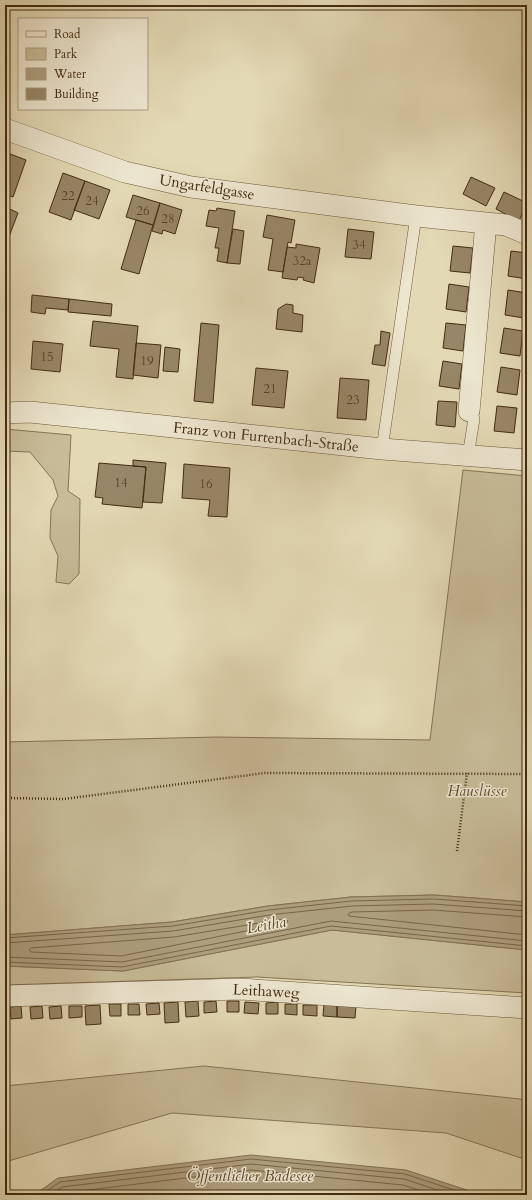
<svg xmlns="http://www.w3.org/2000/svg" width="532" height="1200" viewBox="0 0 532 1200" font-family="Cardo,serif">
  <rect width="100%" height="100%" fill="#e3d9b5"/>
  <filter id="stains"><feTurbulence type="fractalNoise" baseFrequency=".005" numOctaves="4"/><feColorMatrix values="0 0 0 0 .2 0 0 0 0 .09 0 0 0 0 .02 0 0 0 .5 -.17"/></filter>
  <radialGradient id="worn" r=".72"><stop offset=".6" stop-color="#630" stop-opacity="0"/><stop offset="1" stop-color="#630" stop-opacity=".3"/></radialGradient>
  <path fill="#c8bc99" stroke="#867456" d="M5 429 71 435 68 491 80 499 79 574 69 584 56 582 58 556 50 538 51 510 58 496 53 480 30 452 5 451Z
    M463 470 527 476V902L434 895 351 897 268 906 172 922 5 935V742L216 737 430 740Z
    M332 930 527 950V993L257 977 5 985V966L123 971Z
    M204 1066 520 1099 527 1101V1160L446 1133 172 1113 5 1162V1086Z"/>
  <path fill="#ad9e7e" stroke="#837053" d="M434 895 527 902V950L332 930 123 971 5 966V935L172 922 268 906 351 897Z
    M251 1155 406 1170 482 1195H34L58 1178Z"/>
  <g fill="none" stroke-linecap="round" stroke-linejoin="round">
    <path stroke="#786548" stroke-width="1" d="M527 917 433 910 352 912 348 914 349 916 527 935
      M286 919 288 921 286 923 121 956 31 952 29 950 31 948 174 937Z
      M5 938 173 926 269 910 351 901 434 899 527 906
      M5 943 173 931 269 915 352 906 433 904 527 911
      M5 957 122 962 331 921 527 941
      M5 962 122 967 331 926 527 946
      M41 1195 60 1182 251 1159 405 1174 469 1195
      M50 1195 62 1187 251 1164 404 1179 453 1195
      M60 1195 64 1193 251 1170 403 1185 434 1195"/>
  </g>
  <path fill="#978667" stroke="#442c12" d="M5 152 26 160 13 197 5 194Z
    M63 173 85 181 71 220 49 212Z
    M471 177 495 188 486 206 463 194Z
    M85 181 110 190 99 219 74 210Z
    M504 192 527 203 519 221 496 209Z
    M133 195 160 203 153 225 126 217Z
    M160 203 182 210 175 234 163 230 162 234 152 231Z
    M217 208 235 211 227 263 217 261 219 248H215L219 228 206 226 209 210 216 211Z
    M10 209 18 213 5 247V222Z
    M267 215 295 220 291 243 288 242 283 272 268 270 273 239 263 237Z
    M136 220 153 225 139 274 121 269Z
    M233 229 244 231 240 264 227 263Z
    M348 229 374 232 371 259 345 257Z
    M296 244 320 248 314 283 303 280 304 278 298 277 297 280 282 278 287 247 296 248Z
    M453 246 473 248 470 273 450 271Z
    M511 251 527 253V279L508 276Z
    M449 284 469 287 466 312 446 309Z
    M508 290 527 293 524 318 505 315Z
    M32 295 69 299 68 310 46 308 45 314 31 312Z
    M69 299 112 304 111 316 68 312Z
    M286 304 293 305V313L303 315 302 332 276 329 278 309Z
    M93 321 138 326 133 379 116 377 119 349 90 346Z
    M201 323 219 325 213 403 194 401Z
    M446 323 466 325 463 351 443 348Z
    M504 328 523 331 520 356 500 353Z
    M381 331 390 333 385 366 372 364 375 345H380Z
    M33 341 63 344 60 372 31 369Z
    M136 343 161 345 158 378 133 375Z
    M165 347 180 349 178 372 163 371Z
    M443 361 462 364 459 389 439 386Z
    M501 367 520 370 517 395 497 392Z
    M256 368 288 371 284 408 252 405Z
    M340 378 369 380 366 420 337 418Z
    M438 401 457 402 455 427 436 425Z
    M497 406 517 408 514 433 494 431Z
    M133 460 166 463 162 503 143 502 146 467 133 466Z
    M99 463 146 467 142 508 102 504 103 498 95 497Z
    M184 464 230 468 227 517 208 516 210 500 182 498Z
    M198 1001 199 1016 186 1017 185 1002Z
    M216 1001 217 1012 204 1013V1002Z
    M227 1001H239V1012H227Z
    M178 1002 179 1022 165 1023 164 1003Z
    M245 1002 259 1003 258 1014 244 1013Z
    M278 1002V1014H266V1003Z
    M159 1003 160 1014 147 1015 146 1004Z
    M109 1004H121V1016H110Z
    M128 1004H139L140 1015H128Z
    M285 1004H297V1015L285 1014Z
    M324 1004 337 1005V1017L323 1016Z
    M100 1005 101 1024 86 1025 85 1006Z
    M303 1005H317V1016L303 1015Z
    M337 1005 356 1006 355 1018 337 1017Z
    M21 1006 22 1018 11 1019 10 1007Z
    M42 1006 43 1018 31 1019 30 1007Z
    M61 1006 62 1018 50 1019 49 1007Z
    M69 1006H82V1017L69 1018Z"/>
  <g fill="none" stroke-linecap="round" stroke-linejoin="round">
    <g stroke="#6c573b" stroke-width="12">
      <path id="lane" d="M382 449 416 216
        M468 456 474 419 469 411"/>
    </g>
    <g stroke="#6c573b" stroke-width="22">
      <path id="street" d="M5 129 125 172 191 187 416 216 506 225 527 234
        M469 411 486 223
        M5 413 30 412 382 449 527 460
        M5 996 240 989 527 1008"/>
    </g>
    <path stroke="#442c12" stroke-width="2.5" stroke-dasharray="1 2" stroke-linecap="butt" d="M5 798 64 799 265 773 527 774
      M457 851 467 773"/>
    <use href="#lane" stroke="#ede6cf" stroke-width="11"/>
    <use href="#street" stroke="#ede6cf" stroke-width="21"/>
  </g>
  <g text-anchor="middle" stroke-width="3" stroke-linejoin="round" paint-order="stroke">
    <g font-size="13" fill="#594227">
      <text x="68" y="200">22</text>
      <text x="92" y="205">24</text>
      <text x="143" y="215">26</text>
      <text x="168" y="223">28</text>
      <text x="359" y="249">34</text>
      <text x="302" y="265">32a</text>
      <text x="47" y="361">15</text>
      <text x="147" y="365">19</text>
      <text x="270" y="393">21</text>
      <text x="353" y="404">23</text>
      <text x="121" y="487">14</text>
      <text x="206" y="488">16</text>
    </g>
    <g font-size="15" fill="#442c12" stroke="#ede6cf">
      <text transform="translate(207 187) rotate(9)" y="5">Ungarfeldgasse</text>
      <text transform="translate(266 437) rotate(6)" y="5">Franz von Furtenbach-Straße</text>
      <text transform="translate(266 991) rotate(3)" y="5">Leithaweg</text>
    </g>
    <g font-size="15" font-style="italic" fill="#5e492d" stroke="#ede6cf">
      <text x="477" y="796">Hauslüsse</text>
    </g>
    <g font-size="16" font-style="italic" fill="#5e482d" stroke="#ede6cf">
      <text transform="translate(266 924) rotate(-10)" y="6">Leitha</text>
      <text x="250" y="1181">Öffentlicher Badesee</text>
    </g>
  </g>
  <rect width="532" height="1200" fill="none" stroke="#e3d9b5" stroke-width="20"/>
  <rect x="6" y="6" width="520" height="1188" fill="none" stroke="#442c12" stroke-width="2"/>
  <rect x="10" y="10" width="512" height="1180" fill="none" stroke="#442c12"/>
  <rect x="18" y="18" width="130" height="92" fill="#ede6cf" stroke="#a99c83"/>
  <rect x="26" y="31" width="20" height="6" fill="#ede6cf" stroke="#a99c83"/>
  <text x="54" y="38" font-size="12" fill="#442c12">Road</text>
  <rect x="26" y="48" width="20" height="12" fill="#c8bc99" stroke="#a99c83"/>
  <text x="54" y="58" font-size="12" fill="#442c12">Park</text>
  <rect x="26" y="68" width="20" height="12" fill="#ad9e7e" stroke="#a99c83"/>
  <text x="54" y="78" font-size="12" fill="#442c12">Water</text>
  <rect x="26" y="88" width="20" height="12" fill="#978667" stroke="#a99c83"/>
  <text x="54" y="98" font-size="12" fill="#442c12">Building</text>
  <rect width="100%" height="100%" filter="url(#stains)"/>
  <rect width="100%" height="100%" fill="url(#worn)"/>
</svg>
